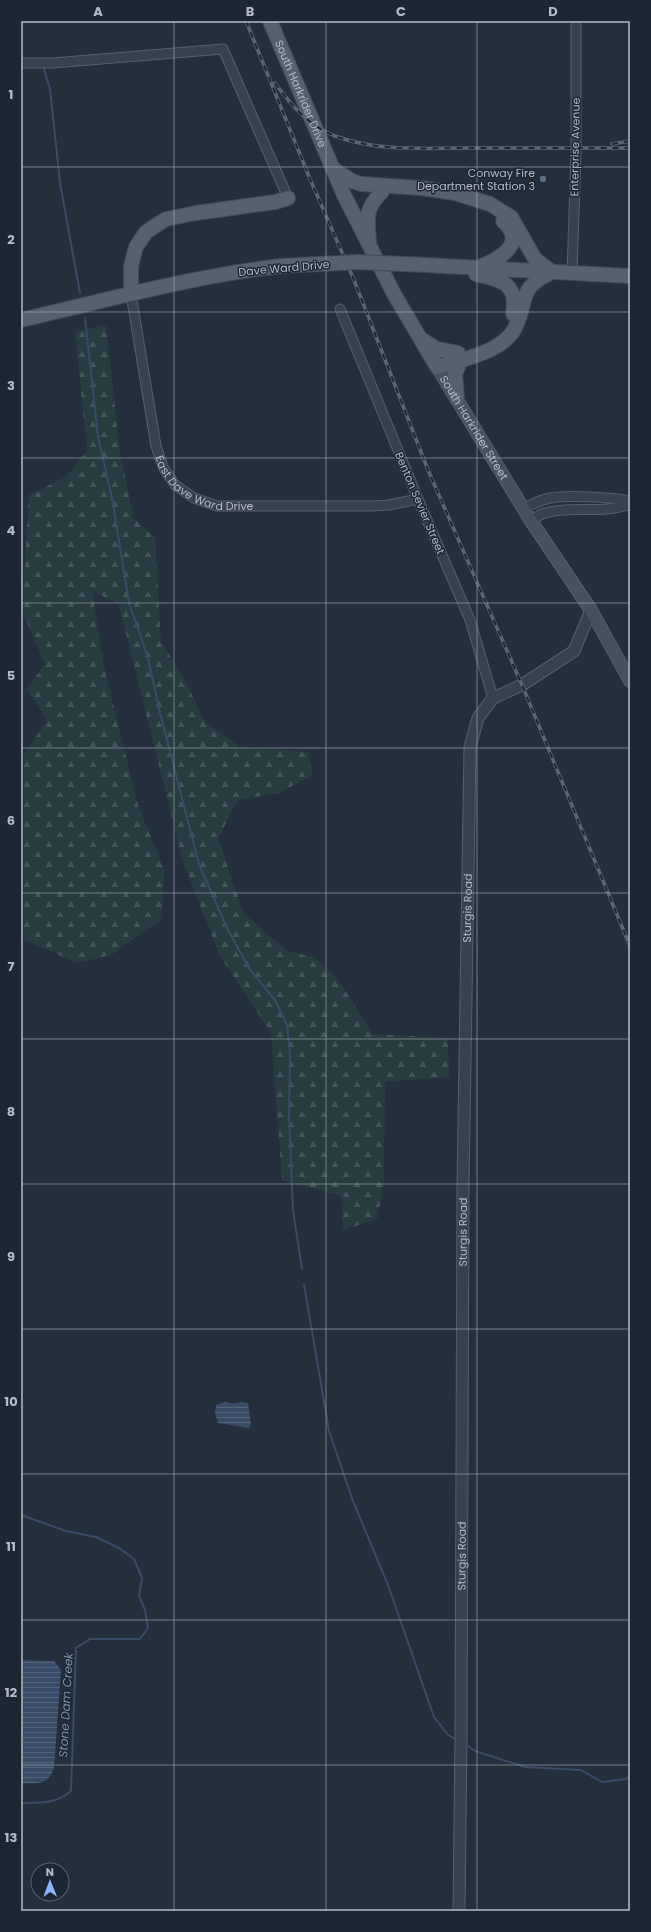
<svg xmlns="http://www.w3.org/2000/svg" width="651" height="1932" viewBox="0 0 651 1932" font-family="Poppins,sans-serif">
  <defs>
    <pattern id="forest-firs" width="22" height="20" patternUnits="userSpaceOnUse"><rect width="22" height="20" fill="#263c3f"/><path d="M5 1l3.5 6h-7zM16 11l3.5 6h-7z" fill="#435659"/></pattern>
    <pattern id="water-rules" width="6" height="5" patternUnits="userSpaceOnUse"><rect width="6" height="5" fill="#394c67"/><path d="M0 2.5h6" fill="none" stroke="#53647b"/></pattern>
  </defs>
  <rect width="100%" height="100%" fill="#242f3e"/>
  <path fill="url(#forest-firs)" d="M106 325 120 453 134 519 155 537 161 642 185 680 205 722 240 747 308 752 313 775 279 793 238 800 218 838 243 912 287 951 314 957 337 978 373 1034 448 1038 449 1077 385 1082 384 1184 377 1219 343 1230 341 1196 282 1180 271 1033 220 956 183 862 119 605 92 590 104 667 138 805 164 869 162 919 111 955 77 963 23 939 24 755 47 720 27 689 45 664 22 611 29 495 66 477 87 451 75 331Z"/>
  <path fill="url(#water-rules)" d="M225 1402C233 1405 240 1401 248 1403L251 1424 249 1428 218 1423 215 1413 216 1405Z
    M21 1660 54 1661 61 1670 54 1768C48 1786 38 1783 21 1783Z"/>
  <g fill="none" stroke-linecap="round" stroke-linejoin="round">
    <path stroke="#394c67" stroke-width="2" d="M44 69 50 89 60 183 80 293
      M85 318 98 437 112 498 129 603 148 658 160 713 199 864 227 928 250 970 275 1000 287 1025 290 1054 289 1117 293 1210 302 1269
      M304 1284 329 1431 353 1501 388 1585 434 1717 448 1735 455 1739
      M21 1515 66 1531 96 1537 119 1548 134 1559 142 1578 139 1596 145 1610 148 1628 140 1639H90L76 1648 71 1791C56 1804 40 1803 21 1803
      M468 1746 475 1751 525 1767 581 1770 602 1782 626 1779 630 1776"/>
    <g stroke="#565f6c" stroke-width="11">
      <g id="minor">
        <path d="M21 63H53L223 49 288 198"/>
        <path d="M572 273 576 153V21"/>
        <path id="s1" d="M131 294 156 446 163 467 175 485 194 498 217 506H371L389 505 418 499"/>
        <path d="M340 309 418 499 470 620 493 698"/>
        <path d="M524 509C532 504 540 500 550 498 567 495 612 497 630 501"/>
        <path d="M531 521C535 518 540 514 545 513 573 505 602 515 630 504"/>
      </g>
    </g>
    <g stroke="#565f6c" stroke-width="13">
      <g id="tertiary">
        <path id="s2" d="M459 1911 461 1736 463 1186 470 747 478 718 493 698 522 685 574 651 591 610"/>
      </g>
    </g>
    <g stroke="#565f6c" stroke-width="14">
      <g id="secondary">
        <path id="s3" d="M437 367 531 521 591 610 630 681"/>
      </g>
    </g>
    <g stroke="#414a57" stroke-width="16">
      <g id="primary">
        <path id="s4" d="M270 21 344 195 394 294 437 367C461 360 503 352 515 328 529 300 516 289 552 272"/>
        <path d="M332 168 352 181 361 184 421 188 455 193 490 204 511 217 535 259 552 272"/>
        <path d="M369 240C367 218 365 208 382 192"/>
        <path d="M426 265 630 276"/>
        <path d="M477 268C497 260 529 245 503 221"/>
        <path d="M476 274C502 280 518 283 513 314"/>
        <path d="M131 294V266L136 247 146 232 166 219 196 213 275 202 288 198"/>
        <path d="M21 320C107 300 193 276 281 266"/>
        <path d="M421 339 437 349 458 353"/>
        <path d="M457 399 455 374 461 360"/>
      </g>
    </g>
    <use href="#minor" stroke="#38414e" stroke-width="9"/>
    <use href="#tertiary" stroke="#38414e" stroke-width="11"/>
    <use href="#secondary" stroke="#465061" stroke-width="12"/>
    <use href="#primary" stroke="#56606e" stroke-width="14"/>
    <g stroke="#5a6575" stroke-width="3.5">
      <path id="rail" d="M246 21 310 179 354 280 428 470 522 685 630 946
        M275 83C291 105 309 126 335 136 378 152 425 148 470 148 523 148 577 148 630 148
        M612 144 630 141"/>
    </g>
    <use href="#rail" stroke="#1d2633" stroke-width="2" stroke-dasharray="6" stroke-linecap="butt"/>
    <g stroke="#414a57" stroke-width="16" stroke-linecap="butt">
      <path id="primary-bridge" d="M281 266 359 262 426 265"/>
    </g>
    <use href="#primary-bridge" stroke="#56606e" stroke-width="14"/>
  </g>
  <path fill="none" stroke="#b4bcc9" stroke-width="1" stroke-opacity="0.55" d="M174 21V1911M326 21V1911M477 21V1911M21 167H630M21 312H630M21 458H630M21 603H630M21 748H630M21 893H630M21 1039H630M21 1184H630M21 1329H630M21 1474H630M21 1620H630M21 1765H630"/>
  <circle fill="#5c6f8a" stroke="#1d2633" stroke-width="1.5" cx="543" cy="179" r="4"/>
  <g text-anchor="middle" stroke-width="3" stroke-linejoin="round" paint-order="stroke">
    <g font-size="11" fill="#b4bcc9" stroke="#1d2633">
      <text dy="4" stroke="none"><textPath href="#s4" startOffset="79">South Harkrider Drive</textPath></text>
      <text transform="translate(575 147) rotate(-89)" y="4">Enterprise Avenue</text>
      <text transform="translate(284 268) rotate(-5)" y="4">Dave Ward Drive</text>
      <text dy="4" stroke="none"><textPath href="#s3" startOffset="71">South Harkrider Street</textPath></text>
      <text dy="4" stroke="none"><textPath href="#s1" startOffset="223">East Dave Ward Drive</textPath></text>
      <text transform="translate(420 503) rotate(67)" y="4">Benton Sevier Street</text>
      <text dy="4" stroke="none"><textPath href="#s2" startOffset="1003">Sturgis Road</textPath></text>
      <text dy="4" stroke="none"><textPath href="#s2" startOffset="679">Sturgis Road</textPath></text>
      <text dy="4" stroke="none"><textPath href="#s2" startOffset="355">Sturgis Road</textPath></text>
    </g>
    <g font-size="11" fill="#b4bcc9" stroke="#1d2633" text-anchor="end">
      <text x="535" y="177">Conway Fire<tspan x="535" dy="13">Department Station 3</tspan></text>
    </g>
    <g font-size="12" font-style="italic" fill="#7c92b1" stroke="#1d2633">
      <text transform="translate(66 1705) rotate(-87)" y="4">Stone Dam Creek</text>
    </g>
  </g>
  <rect width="651" height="1932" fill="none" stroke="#1d2633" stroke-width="44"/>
  <g transform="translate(50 1882) rotate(359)"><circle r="19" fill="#1d2633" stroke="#59626f"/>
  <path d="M0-3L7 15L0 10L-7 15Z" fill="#8ab4f8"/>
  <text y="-6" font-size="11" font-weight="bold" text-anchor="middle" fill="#b4bcc9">N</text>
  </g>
  <rect x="22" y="22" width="607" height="1888" fill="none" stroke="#b4bcc9" stroke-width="1.5"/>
  <g font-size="13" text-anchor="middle" font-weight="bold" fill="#b4bcc9">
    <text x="98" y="16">A</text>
    <text x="250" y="16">B</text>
    <text x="401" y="16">C</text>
    <text x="553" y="16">D</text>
    <text x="11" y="99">1</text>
    <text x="11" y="244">2</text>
    <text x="11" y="390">3</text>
    <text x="11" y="535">4</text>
    <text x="11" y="680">5</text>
    <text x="11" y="825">6</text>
    <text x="11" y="971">7</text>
    <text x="11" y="1116">8</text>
    <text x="11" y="1261">9</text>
    <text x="11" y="1406">10</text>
    <text x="11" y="1551">11</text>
    <text x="11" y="1697">12</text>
    <text x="11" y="1842">13</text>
  </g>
</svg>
